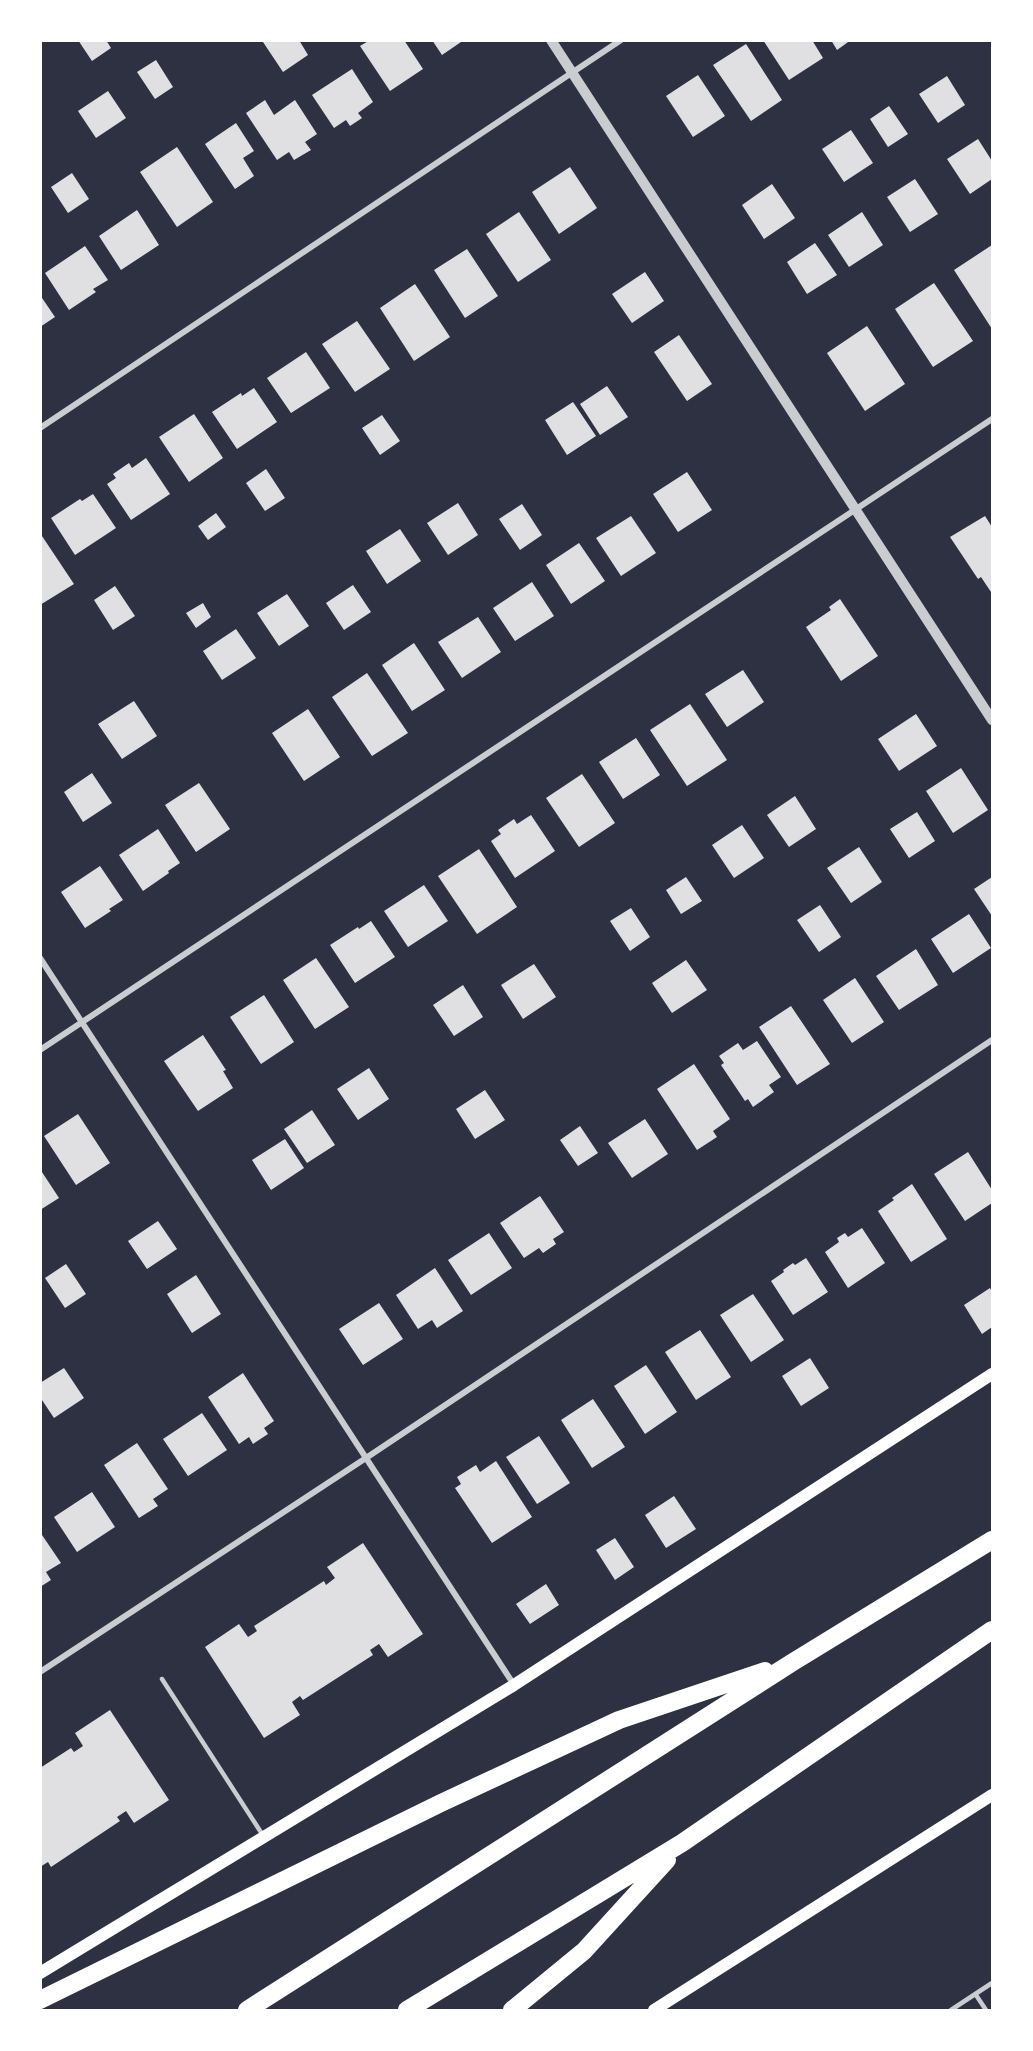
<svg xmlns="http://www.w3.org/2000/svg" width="1033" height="2051" viewBox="0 0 1033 2051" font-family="'Noto Sans',sans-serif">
  <rect width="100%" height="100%" fill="#2d3142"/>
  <path fill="#e0e0e3" d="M78 40H106L111 48 92 61Z
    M265 40H299L308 55 283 72 263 42Z
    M370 40H404L423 69 390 91 360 46Z
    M432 40H464L442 55Z
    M763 40H812L823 58 789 80Z
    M831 40H851L837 50Z
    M746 44 782 100 751 121 713 65Z
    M156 60 173 87 155 99 137 72Z
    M352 69 373 102 358 113 362 118 350 126 346 120 334 128 312 95Z
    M698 75 725 116 693 137 666 96Z
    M947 76 965 105 938 123 919 94Z
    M108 91 126 118 96 138 78 111Z
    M265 100 274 115 295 100 317 134 305 142 311 150 294 160 289 152 277 160 246 113Z
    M889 106 908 134 888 147 870 119Z
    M236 123 254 151 243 158 254 176 235 189 205 144Z
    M851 130 873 163 844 182 822 149Z
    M978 139 992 161V179L970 194 947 159Z
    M177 147 213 202 177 227 140 172Z
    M570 167 597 208 559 234 532 192Z
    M72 173 89 199 68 213 51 187Z
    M915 179 938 214 910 232 887 197Z
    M772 184 795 218 764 239 742 205Z
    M137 210 159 245 121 270 99 236Z
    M519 212 551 260 518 282 486 234Z
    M862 212 883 245 849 267 828 235Z
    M815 243 837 275 807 294 787 262Z
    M992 245V329L954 270Z
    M85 246 108 280 93 289 96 292 69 310 45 273Z
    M467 249 498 296 465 318 434 270Z
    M645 272 664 301 632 323 612 294Z
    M934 283 973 341 933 367 895 309Z
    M415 284 450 337 414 361 380 308Z
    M40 295 55 317 40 327Z
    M357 321 390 369 355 392 322 344Z
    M867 326 905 384 865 411 827 353Z
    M679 335 712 384 687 401 654 352Z
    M306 352 330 388 291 413 267 378Z
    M607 386 628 417 600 435 580 404Z
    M254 388 277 422 237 449 212 412 241 393 242 396Z
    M573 402 596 436 567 455 545 420Z
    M194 414 223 458 189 482 159 437Z
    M382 415 400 441 380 455 362 428Z
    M146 458 170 494 131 520 107 484 116 478 113 474 129 463 132 468Z
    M266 469 285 498 265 511 246 483Z
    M687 472 712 510 678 532 653 494Z
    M93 494 116 528 75 555 51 518 80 499 82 501Z
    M458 503 478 535 448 555 427 523Z
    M522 504 542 535 520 550 499 519Z
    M216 513 226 527 208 540 198 526Z
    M631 516 656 553 621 576 596 538Z
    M985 516 992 527 991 592 981 577 978 579 950 537Z
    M400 529 421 561 387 584 366 551Z
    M40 533 74 584 40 605Z
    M579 543 605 581 571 604 546 565Z
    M532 582 554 616 515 641 493 608Z
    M353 585 371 612 344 630 326 603Z
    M115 586 135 616 113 630 94 600Z
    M287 594 309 626 279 646 257 613Z
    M840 599 878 656 841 681 806 627 831 610 829 607Z
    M203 603 211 617 196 628 186 613Z
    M478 617 501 652 462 678 438 642Z
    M236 629 256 658 222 680 203 651Z
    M414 643 445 690 412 711 382 665Z
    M743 670 764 702 727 727 705 694Z
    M367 673 408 733 372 756 332 697Z
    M134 701 157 736 122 759 98 724Z
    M690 704 727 760 687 786 650 730Z
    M308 709 340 757 304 781 272 733Z
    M916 714 937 746 899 771 878 739Z
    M636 738 660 775 623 799 599 762Z
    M961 768 988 810 953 833 926 791Z
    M92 773 112 803 83 822 64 792Z
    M582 774 615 823 579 847 546 798Z
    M199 783 230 829 196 852 165 805Z
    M795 796 816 829 789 847 767 815Z
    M917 812 935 841 909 858 890 829Z
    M531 815 555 851 515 878 491 841 501 834 498 830 514 819 517 824Z
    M742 825 764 858 734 878 712 845Z
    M158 829 180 863 168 871 169 873 143 891 119 855Z
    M859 847 882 882 851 903 827 868Z
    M479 849 517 907 477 934 438 876Z
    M100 866 123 900 109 909 111 911 85 928 61 892Z
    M686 877 702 901 681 914 666 890Z
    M992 877V916L974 889Z
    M424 885 448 921 408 947 384 911Z
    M820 905 841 937 819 952 797 920Z
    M631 908 650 937 630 951 610 921Z
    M969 914 991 948 953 973 931 939Z
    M371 921 395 957 355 983 330 945 358 927 359 929Z
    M916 949 938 985 899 1010 876 976Z
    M316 958 349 1007 315 1029 283 980Z
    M686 960 707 990 672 1013 652 983Z
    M534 964 556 997 523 1019 501 985Z
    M855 978 884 1022 852 1043 823 1000Z
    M463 985 483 1017 454 1036 433 1005Z
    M264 995 294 1042 261 1064 230 1017Z
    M791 1006 830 1064 797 1085 759 1027Z
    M203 1035 226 1070 223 1071 233 1088 198 1111 164 1061Z
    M757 1041 781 1077 769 1085 774 1092 753 1107 748 1099 745 1101 721 1065 724 1063 719 1056 738 1043 743 1050Z
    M694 1064 730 1119 713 1131 717 1137 697 1150 657 1089Z
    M369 1068 389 1099 358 1120 337 1089Z
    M485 1090 505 1120 475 1139 456 1109Z
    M312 1110 335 1145 307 1163 284 1129Z
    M78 1114 110 1163 76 1185 44 1136Z
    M645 1119 668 1154 632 1178 608 1143Z
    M580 1126 598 1153 578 1166 560 1140Z
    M285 1139 304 1168 271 1190 252 1160Z
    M968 1152 992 1190V1203L965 1221 934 1174Z
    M40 1169 59 1198 40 1210Z
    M912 1184 947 1239 911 1262 878 1211 894 1200 892 1198Z
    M540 1196 564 1232 553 1239 556 1244 543 1253 539 1248 524 1258 500 1223Z
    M158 1221 177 1249 147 1269 128 1241Z
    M862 1228 885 1263 848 1288 825 1252 839 1242 837 1238 845 1233 848 1237Z
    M489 1233 512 1268 471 1295 448 1260Z
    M806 1258 828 1292 793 1315 771 1281 784 1272 783 1270 793 1263 795 1265Z
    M66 1264 86 1294 65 1308 45 1278Z
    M435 1268 463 1311 437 1328 432 1320 418 1329 396 1295Z
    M196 1275 221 1314 192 1333 167 1294Z
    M990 1288 992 1292V1327L982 1334 964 1305Z
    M753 1294 784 1340 751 1362 720 1315Z
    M379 1303 403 1339 363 1365 339 1329Z
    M700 1330 731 1377 696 1400 665 1352Z
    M810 1358 829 1388 801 1406 782 1376Z
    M646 1365 677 1412 645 1434 614 1386Z
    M64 1368 84 1398 54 1418 40 1397V1383Z
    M243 1373 274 1421 264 1428 268 1434 253 1444 249 1437 239 1444 208 1397Z
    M593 1399 625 1447 592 1468 561 1420Z
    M202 1413 227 1450 188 1476 163 1439Z
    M539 1436 570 1483 537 1504 506 1457Z
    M137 1443 168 1489 153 1499 158 1506 139 1518 104 1465Z
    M496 1461 532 1517 492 1543 455 1488 461 1484 457 1477 476 1465 480 1472Z
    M92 1492 115 1527 77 1552 54 1517Z
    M674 1496 696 1529 666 1548 645 1515Z
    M40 1532 61 1563 46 1572 51 1580 40 1587Z
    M615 1538 634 1567 615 1580 596 1550Z
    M363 1543 423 1634 388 1657 379 1644 370 1650 373 1655 303 1700 300 1696 292 1702 300 1715 264 1738 205 1647 239 1624 248 1637 257 1631 254 1626 324 1581 326 1585 335 1578 327 1567Z
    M546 1584 559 1605 530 1624 516 1604Z
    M110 1710 169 1800 134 1823 126 1811 117 1817 120 1821 51 1867 48 1862 40 1867V1768L71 1748 74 1752 83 1746 75 1733Z"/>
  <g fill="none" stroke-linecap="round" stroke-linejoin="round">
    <path stroke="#caccd0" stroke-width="4.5" d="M162 1679 264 1837
      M976 1995 986 2010
      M951 2010 992 1983"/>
    <path stroke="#caccd0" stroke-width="6" d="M40 428 621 40
      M40 958 514 1685
      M40 1050 992 419
      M40 1672 366 1458 992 1040"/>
    <path stroke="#caccd0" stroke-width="10" d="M551 40 992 720"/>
    <path stroke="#fff" stroke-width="12" d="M40 1973 514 1685 992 1374
      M654 2010 992 1795"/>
    <path stroke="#fff" stroke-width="18" d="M40 2000 441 1803 619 1720 765 1671
      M247 2010 793 1662 992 1540
      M407 2010 682 1843 992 1630
      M512 2010 584 1951 667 1860"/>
  </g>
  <rect width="1033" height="2051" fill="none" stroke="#ffffff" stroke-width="84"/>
</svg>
